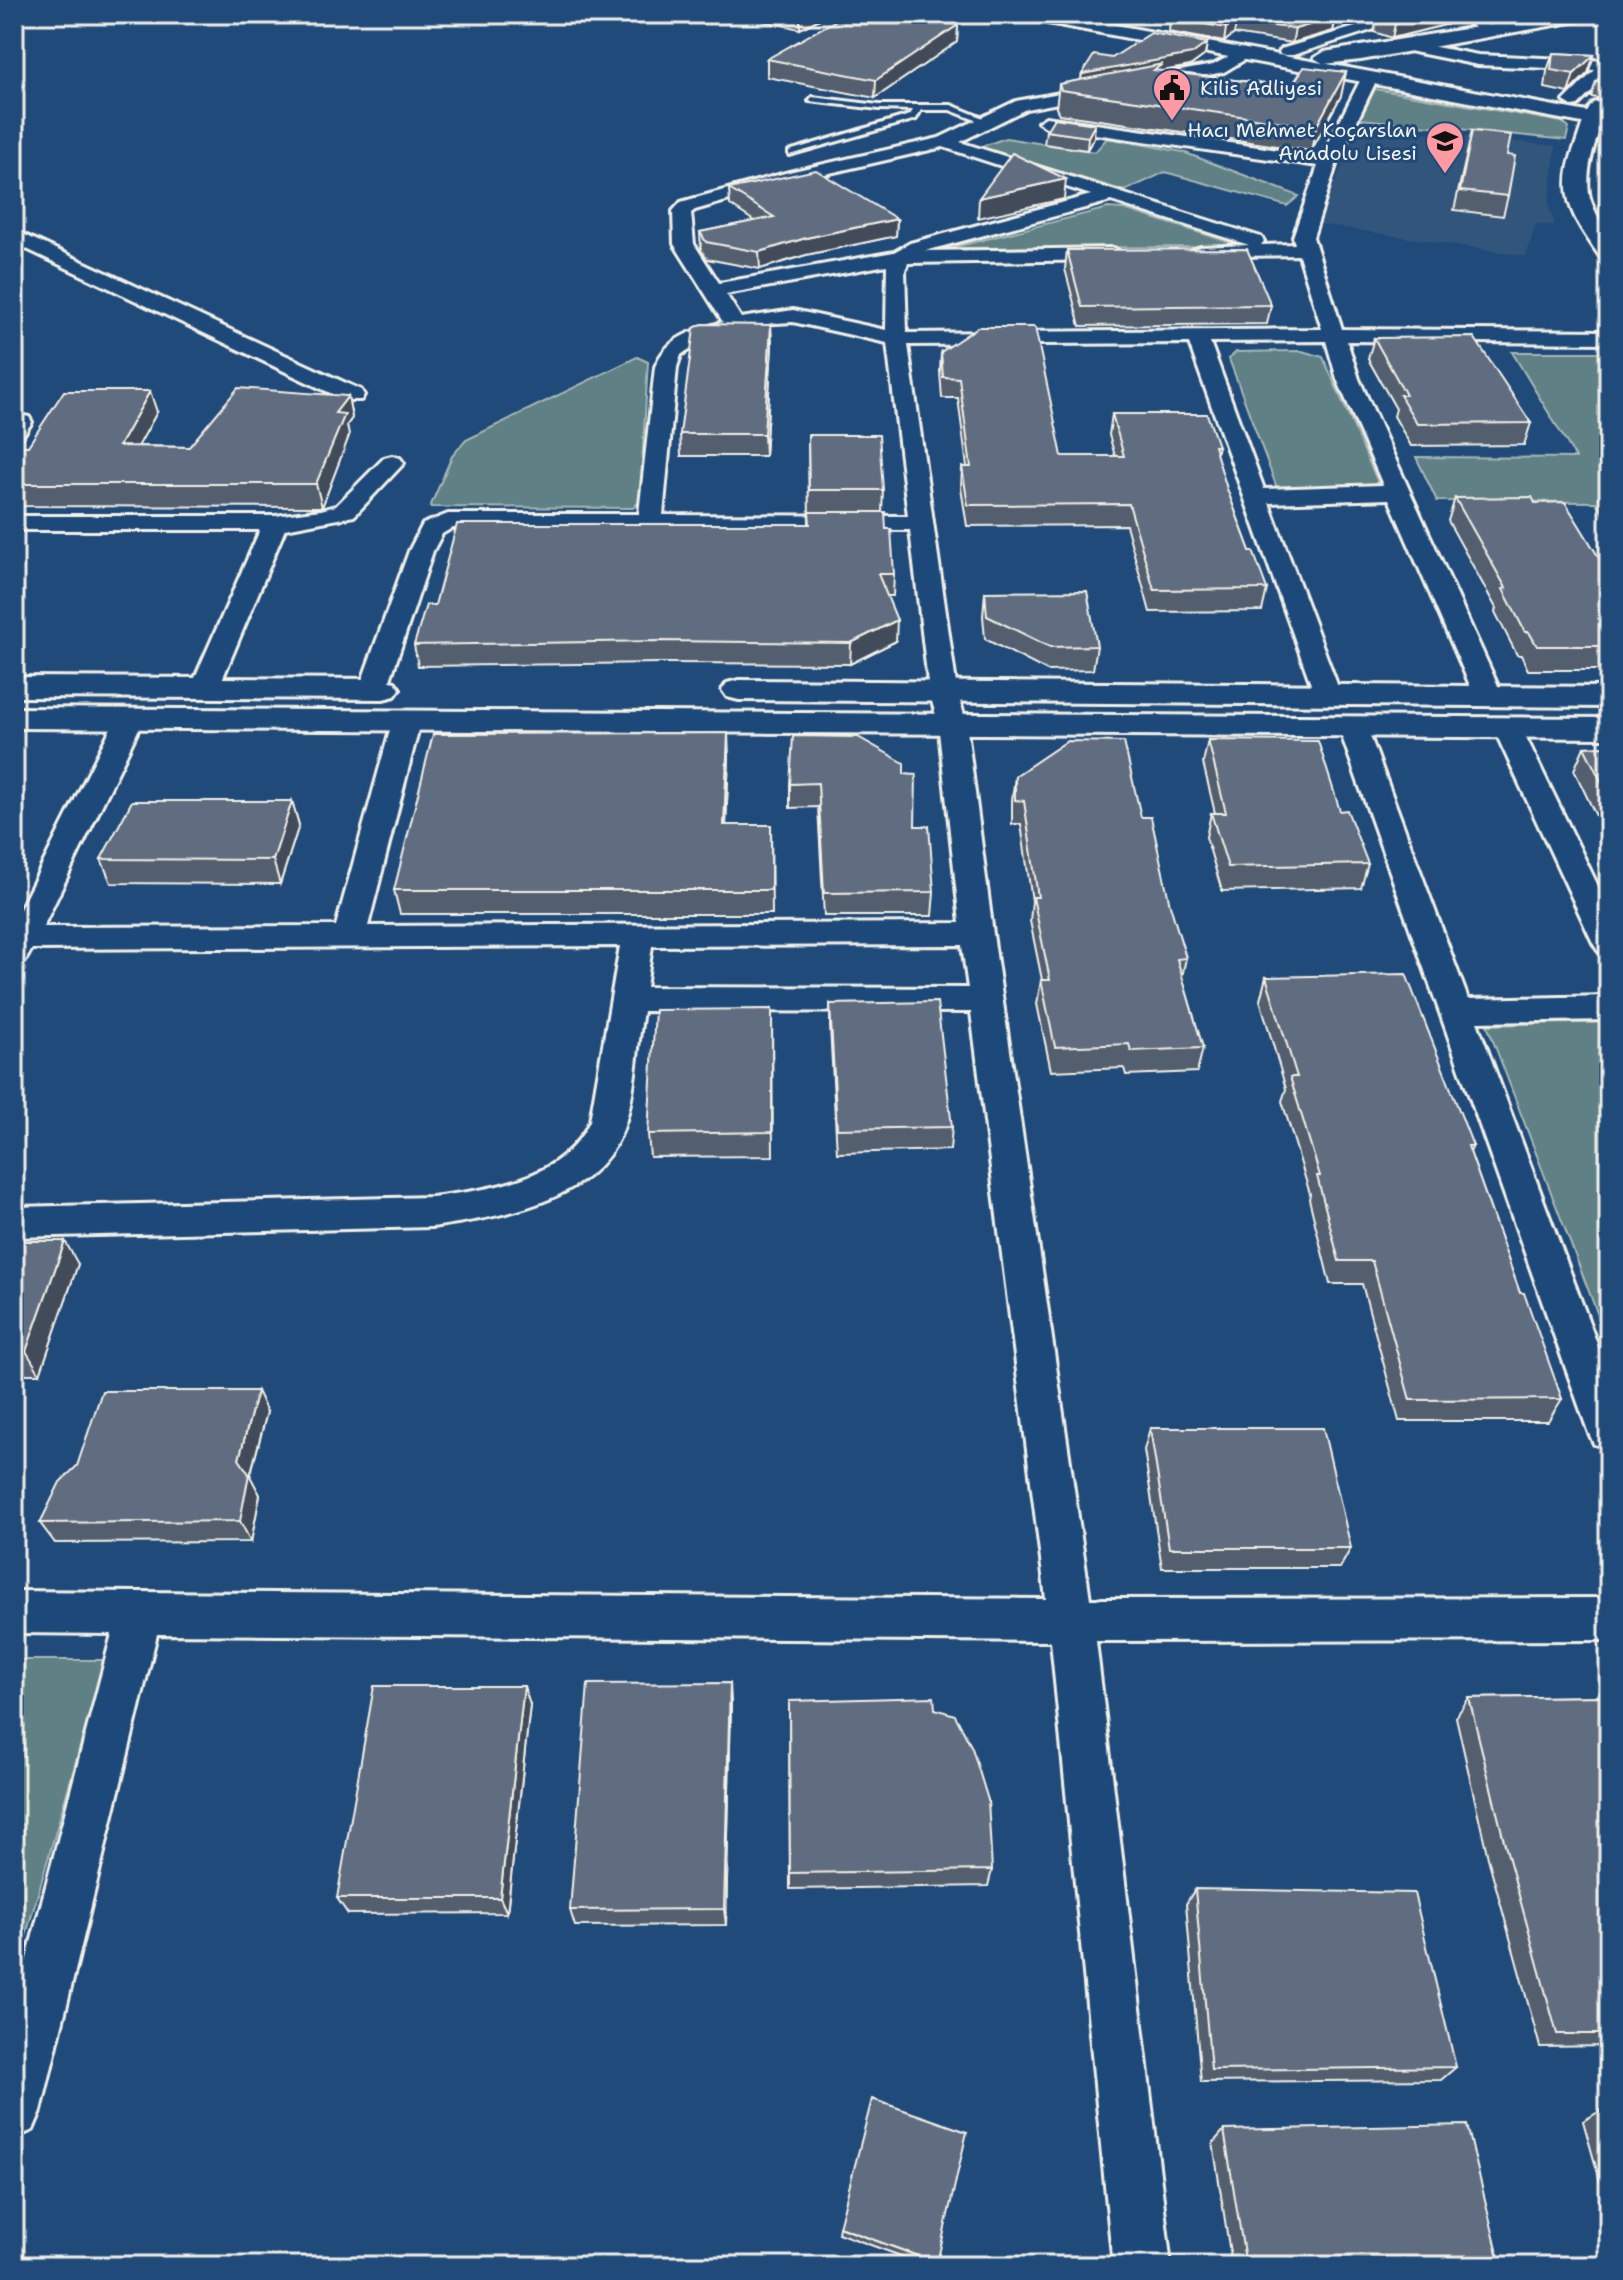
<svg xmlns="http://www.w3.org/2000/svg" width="1623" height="2280" viewBox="0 0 1623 2280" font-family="'Shantell Sans',sans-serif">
  <rect width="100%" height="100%" fill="#1f4a7a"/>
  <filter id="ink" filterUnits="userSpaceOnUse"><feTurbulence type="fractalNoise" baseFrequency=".0125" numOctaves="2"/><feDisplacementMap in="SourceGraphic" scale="16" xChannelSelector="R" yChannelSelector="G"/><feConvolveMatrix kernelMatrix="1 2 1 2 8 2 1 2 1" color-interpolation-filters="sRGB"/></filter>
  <g filter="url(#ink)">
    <path fill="#32547c" d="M1359 125 1556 146 1549 205 1555 226 1536 224 1526 256 1318 224Z"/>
    <path fill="#5e8084" stroke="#a9b8b6" stroke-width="2" d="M1375 89 1562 122 1569 128 1566 140 1360 119Z
      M1006 138 1095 152 1107 138 1183 152 1299 196 1287 206 1165 172 1125 191 980 147Z
      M1108 208 1124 209 1239 245 1235 247 951 248Z
      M1302 351 1323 357 1380 487 1277 488 1229 359 1236 352Z
      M1512 352H1609V524L1596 502 1437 501 1416 457 1576 458Z
      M637 357 648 362 640 501 633 508 430 507 452 456 466 440Z
      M1609 1022V1344L1487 1025Z
      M14 1660H105L14 1977Z"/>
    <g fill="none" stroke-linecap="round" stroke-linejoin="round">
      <g stroke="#f4f1e8" stroke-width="6">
        <path id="service" d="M812 97 879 105H951L988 120 981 122 950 110H921L916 119 789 155V151L910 115 913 110 879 109 809 101Z"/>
      </g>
      <g stroke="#f4f1e8" stroke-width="6">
        <path id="minor" d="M1399 14H1422L1293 55H1281L1279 52 1281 49Z
          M1456 14H1473L1493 30 1485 35Z
          M1404 41 1478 55 1609 61V75L1578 105 1572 106 1564 101 1595 70 1478 65 1399 49 1396 46Z
          M1243 49 1251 54 1249 57 1224 72 1026 109 960 142 1261 237 1264 241 1261 245 1295 244 1293 237 1318 166 1046 127 1038 122 1046 117 1322 156 1362 77 1370 72 1376 74 1378 77 1337 162 1313 237 1342 329 1609 331V343L1347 341 1359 379 1503 697 1499 703 1489 705 1479 703 1475 697 1389 499 1269 503 1341 695 1337 701 1327 703 1317 701 1189 343 908 345 957 691 966 722 993 934 1090 1599 1609 1598V1640L1096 1641 1171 2266H1113L1051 1641 157 1634 41 2111 33 2130 14 2138V2008L112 1634 14 1633V1591L1046 1599 971 1012 643 1011C637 1046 636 1086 626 1120 603 1202 502 1216 432 1227L14 1237V1207L432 1197C490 1189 562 1181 590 1121L620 946 32 949 25 961 14 964V921L115 720 119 714 129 712 139 714 143 720 43 927 336 926 393 719 397 713 407 711 417 713 421 719 368 926 960 923 938 722 929 691 910 530 452 528 442 534 433 551 387 689 383 695 373 697 363 695 359 689 409 551 423 524 448 514H639L655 367C666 337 694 330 723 322L674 244 673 211 681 202 789 172 939 138 1016 101 1213 65ZM943 147 1091 195 910 243 894 252 719 283 694 244 691 213 695 210 799 180ZM1111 201 1249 245 1201 247 1194 249 1191 253 1194 257 1299 255 1322 329 907 333 905 270 908 263 1114 260 1124 254 1114 248 925 251ZM887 265 886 330 793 310 741 318 726 294ZM793 322 887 343 908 516 663 515 677 367 681 355C711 333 756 323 793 322ZM1326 341 1337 379 1383 485 1264 489 1210 342ZM962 945 968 988 646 987 652 946Z
          M14 230 361 390 364 395 361 400H345L14 243Z
          M21 415 29 417 32 422 22 437 14 439V417Z
          M392 456 400 458 404 463 354 516 285 529 219 687 215 693 205 695 195 693 191 687 260 530H14V516H275L321 510 336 506 384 458Z
          M1353 720 1363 722 1367 728 1468 999 1609 996V1020L1477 1022 1609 1376V1449L1594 1444 1588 1431 1339 728 1343 722Z
          M1508 721 1518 723 1522 729 1609 909V954L1598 951 1593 943 1494 729 1498 723Z"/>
      </g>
      <g stroke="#f4f1e8" stroke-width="6">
        <path id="tertiary" d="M1557 14H1597L1588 19 1361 60 1324 64 1314 58 1324 52Z
          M1600 101 1607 103 1609 109C1597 132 1582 175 1591 201 1601 228 1609 228 1609 260L1601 258C1571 215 1556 194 1576 143 1581 129 1584 115 1593 103Z
          M14 677 383 679 395 682 400 689 395 696 383 699 14 697Z
          M739 680 1609 687V707L739 700 727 697 722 690 727 683Z
          M14 708 1609 718V738L14 728Z"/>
      </g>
      <g stroke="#f4f1e8" stroke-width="6">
        <path id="secondary" d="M1017 14H1056L1609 116V128L1026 19Z"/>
      </g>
      <use href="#service" fill="#1f4a7a" fill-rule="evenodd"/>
      <use href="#minor" fill="#1f4a7a" fill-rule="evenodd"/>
      <use href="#tertiary" fill="#1f4a7a" fill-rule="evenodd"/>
      <use href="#secondary" fill="#1f4a7a" fill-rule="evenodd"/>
    </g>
    <path fill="#535e6e" stroke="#f4f1e8" stroke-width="2" d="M729 14H829L800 29Z
      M1132 14H1320L1336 17 1333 31 1292 43 1234 34 1224 42 1169 32 1170 21Z
      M1324 14H1389L1363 22Z
      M1377 19 1461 21 1392 38 1374 32Z
      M958 25 957 42 875 98 767 77V59Z
      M1207 43 1205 55 1190 66 1162 71 1291 87 1346 72 1341 96 1311 151 1059 114 1056 108 1059 84 1081 80 1082 74 1112 58Z
      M1553 53 1594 55 1588 73 1568 93 1545 88 1547 71Z
      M1609 67V102L1608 100 1591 97 1596 82Z
      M1046 131 1094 137 1087 150 1044 144Z
      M1472 131 1507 155 1508 196 1503 216 1454 210Z
      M729 189 897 219 896 236 806 255 760 269 707 259 701 250 700 232 754 221 730 205Z
      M1067 250 1271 305 1267 324 1080 326 1065 269Z
      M771 325 772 346 765 456H681L680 434Z
      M1374 338 1531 423 1524 445 1411 446 1394 416 1396 409 1368 359Z
      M941 352 1062 456H1115L1109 435 1112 414 1218 446 1216 454 1227 489 1250 551 1267 589 1262 611 1150 612 1126 525 967 526 961 488 962 467H967L958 398H942L940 372Z
      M348 396 352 418 347 425 349 436 322 507 14 506V456L28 446 157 412 138 446 189 447Z
      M808 435 883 490 882 512 894 574 893 596H887L896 641 850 664 662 663 418 666 414 645 435 605 809 524Z
      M1455 498 1535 503 1609 574V670H1528L1521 655H1517L1495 612 1496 608 1448 521Z
      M985 592 1097 646 1093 670 1047 671 985 639 983 616Z
      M1208 740 1340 811 1368 864 1361 888 1222 891 1206 837 1211 813H1215L1203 763Z
      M1609 746V843L1574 770 1584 747Z
      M729 757 726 825H771L772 914H400L394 890Z
      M904 774 915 826 934 892 932 916H824L818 807 790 808V784Z
      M1015 776 1141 817 1186 958 1182 977 1203 1048 1197 1072 1126 1075 1124 1068 1051 1071 1037 1004 1041 980H1042L1030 921 1032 901 1021 824H1012V800Z
      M292 801 299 825 280 884 111 883 101 859Z
      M1266 977 1473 1146 1470 1152 1520 1293 1562 1399 1548 1421H1399L1362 1284H1330L1309 1199 1310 1194 1282 1101 1286 1089 1260 1000Z
      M830 1004 952 1127 950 1150 837 1153 830 1027Z
      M772 1009 773 1156 650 1157 648 1134Z
      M14 1241 78 1264 40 1374H14Z
      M267 1412 250 1477 260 1495 251 1542 55 1543 40 1523Z
      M1150 1428 1351 1548 1340 1568H1162L1144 1450Z
      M1609 1696V2046L1540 2047 1488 1858 1456 1717 1469 1698Z
      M789 1701 935 1709 992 1870 988 1886 790 1889Z
      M731 1702 726 1925 575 1926 570 1910Z
      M530 1705 507 1913 348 1914 337 1898Z
      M1195 1889 1456 2067 1441 2080 1201 2082 1186 1904Z
      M1602 2110H1609V2213L1583 2121Z
      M1224 2130 1501 2266H1232L1213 2143Z
      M839 2227 937 2263 936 2266H928L838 2233Z"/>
    <path fill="#434c5a" stroke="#f4f1e8" stroke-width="2" d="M803 14H829L800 29V15Z
      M1365 14H1389L1363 22Z
      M1438 14H1462L1461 21 1392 38 1395 24Z
      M1336 17 1333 31 1292 43 1295 29Z
      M1237 21 1234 34 1224 42 1226 28Z
      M958 25 957 42 875 98 876 80Z
      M1207 43 1205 55 1190 66 1080 86 1082 74Z
      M1594 55 1588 73 1568 93 1574 74Z
      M1346 72 1341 96 1311 151 1316 127Z
      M1095 124 1094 137 1087 150 1088 137Z
      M1066 179 1064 199 978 218 979 198Z
      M897 219 896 236 806 255 760 269 759 252 806 238Z
      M771 325 772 346 765 456 764 434Z
      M150 391 157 412 126 469 119 446Z
      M348 396 352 418 347 425 349 436 322 507 316 484 335 413Z
      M897 620 896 641 850 664 851 643Z
      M728 733 729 757 725 849 724 825Z
      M292 801 299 825 280 884 273 860Z
      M65 1241 78 1264 40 1374 26 1351Z
      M257 1391 267 1412 250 1476 260 1495 251 1542 240 1521 239 1459Z
      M730 1683 731 1702 726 1925 724 1909Z
      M524 1686 530 1705 507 1913 500 1898Z"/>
    <path fill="#606d80" stroke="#f4f1e8" stroke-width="2" d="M847 14H907L958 25 876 80 767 59Z
      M1177 14H1320L1336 17 1295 29 1237 21 1226 28 1171 18Z
      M1392 14H1437L1395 24 1377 19Z
      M1151 33 1207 43 1192 54 1082 74 1094 55 1112 58Z
      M1553 53 1594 55 1574 74 1551 70Z
      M1163 64 1154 70 1291 87 1304 67 1346 72 1316 127 1061 90 1059 84Z
      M1609 67V85L1596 82Z
      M1054 118 1095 124 1088 137 1046 131Z
      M1472 131 1511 135 1507 155 1515 156 1508 196 1460 191Z
      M1012 153 1066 179 979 198Z
      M816 170 897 219 806 238 759 252 706 242 700 232 774 217 729 189Z
      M1247 249 1271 305 1082 307 1067 250Z
      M702 324 771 325 764 434H680L694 328Z
      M978 327H1035L1062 456H1124L1112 414H1207L1218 446H1214L1227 489 1250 551H1253L1267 589 1154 590 1129 504 968 505 962 467H971L959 378 943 377 941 352Z
      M1474 337 1531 423 1417 424 1400 395H1406L1374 338Z
      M238 388 348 396 335 413 345 414 316 484H14V456L20 446H28L64 391H150L119 446 189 447Z
      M808 435H879L883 490H809Z
      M1532 497 1535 503 1565 502 1609 574V646H1537L1529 632H1525L1503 589 1506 588 1455 498Z
      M809 512H885L886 529H891L894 574H878L897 620 851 643 660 641 414 645 426 605H435L457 524H810Z
      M1087 591 1097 646 1050 647 987 616 985 592Z
      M728 733 724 825H771V890H394L433 734Z
      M793 736 858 737 904 763V774L916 775 915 826H929L934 892 824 893 818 783 790 784Z
      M1208 740 1318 741 1340 811 1347 810 1368 864 1228 867 1211 813H1226Z
      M1067 741 1124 742 1141 817H1151L1170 905 1186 958 1177 959 1203 1048 1131 1051 1129 1044 1055 1047 1041 980H1050L1033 897H1038L1024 801 1015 800V776Z
      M1609 746V797L1584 747Z
      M132 801H292L273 860 101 859Z
      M1406 974 1473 1146H1468L1520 1293H1524L1562 1399 1410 1400 1372 1261H1339L1317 1176H1320L1290 1077H1297L1266 977Z
      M937 1002 952 1127 837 1129 830 1004Z
      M772 1009V1132L648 1134 655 1010Z
      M14 1241H65L26 1351 14 1352Z
      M102 1391H257L239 1459 249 1474 240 1521 40 1523 60 1482 77 1466Z
      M1150 1428H1323L1351 1548H1169Z
      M730 1683 724 1909 570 1910 588 1684Z
      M374 1686H524L500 1898H337Z
      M1609 1696V2034H1557L1504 1841 1469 1698Z
      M934 1697 935 1709 955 1715 972 1748 988 1800 992 1870 790 1873 789 1701Z
      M1195 1889 1414 1893 1456 2067 1211 2070Z
      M872 2099 967 2132 937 2263 839 2227Z
      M1602 2110H1609V2135Z
      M1467 2125 1501 2266H1246L1224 2130Z"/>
  </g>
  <defs>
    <g id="civic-pin" transform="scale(2)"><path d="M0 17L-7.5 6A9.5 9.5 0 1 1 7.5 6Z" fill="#ff9aa2" stroke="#1f4a7a"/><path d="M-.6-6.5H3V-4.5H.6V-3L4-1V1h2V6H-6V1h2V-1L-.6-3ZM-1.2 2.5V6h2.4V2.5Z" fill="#111"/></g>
    <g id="school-pin" transform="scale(2)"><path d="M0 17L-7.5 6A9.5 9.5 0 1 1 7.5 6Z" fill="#ff9aa2" stroke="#1f4a7a"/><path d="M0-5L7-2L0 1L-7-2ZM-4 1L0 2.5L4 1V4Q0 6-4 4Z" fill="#111"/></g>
  </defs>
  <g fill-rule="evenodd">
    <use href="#civic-pin" x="1172" y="88"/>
    <use href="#school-pin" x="1445" y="141"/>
  </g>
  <g text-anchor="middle" stroke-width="6" stroke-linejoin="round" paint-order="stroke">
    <g font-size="20" fill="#f4f1e8" stroke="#1f4a7a" text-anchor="start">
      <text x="1200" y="95">Kilis Adliyesi</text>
      <text x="1417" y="137" text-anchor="end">Hacı Mehmet Koçarslan<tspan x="1417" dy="23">Anadolu Lisesi</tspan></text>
    </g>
  </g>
  <rect width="1623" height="2280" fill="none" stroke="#1f4a7a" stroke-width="48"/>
  <rect x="24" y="24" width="1575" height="2232" fill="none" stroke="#f4f1e8" stroke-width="3" filter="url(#ink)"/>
</svg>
